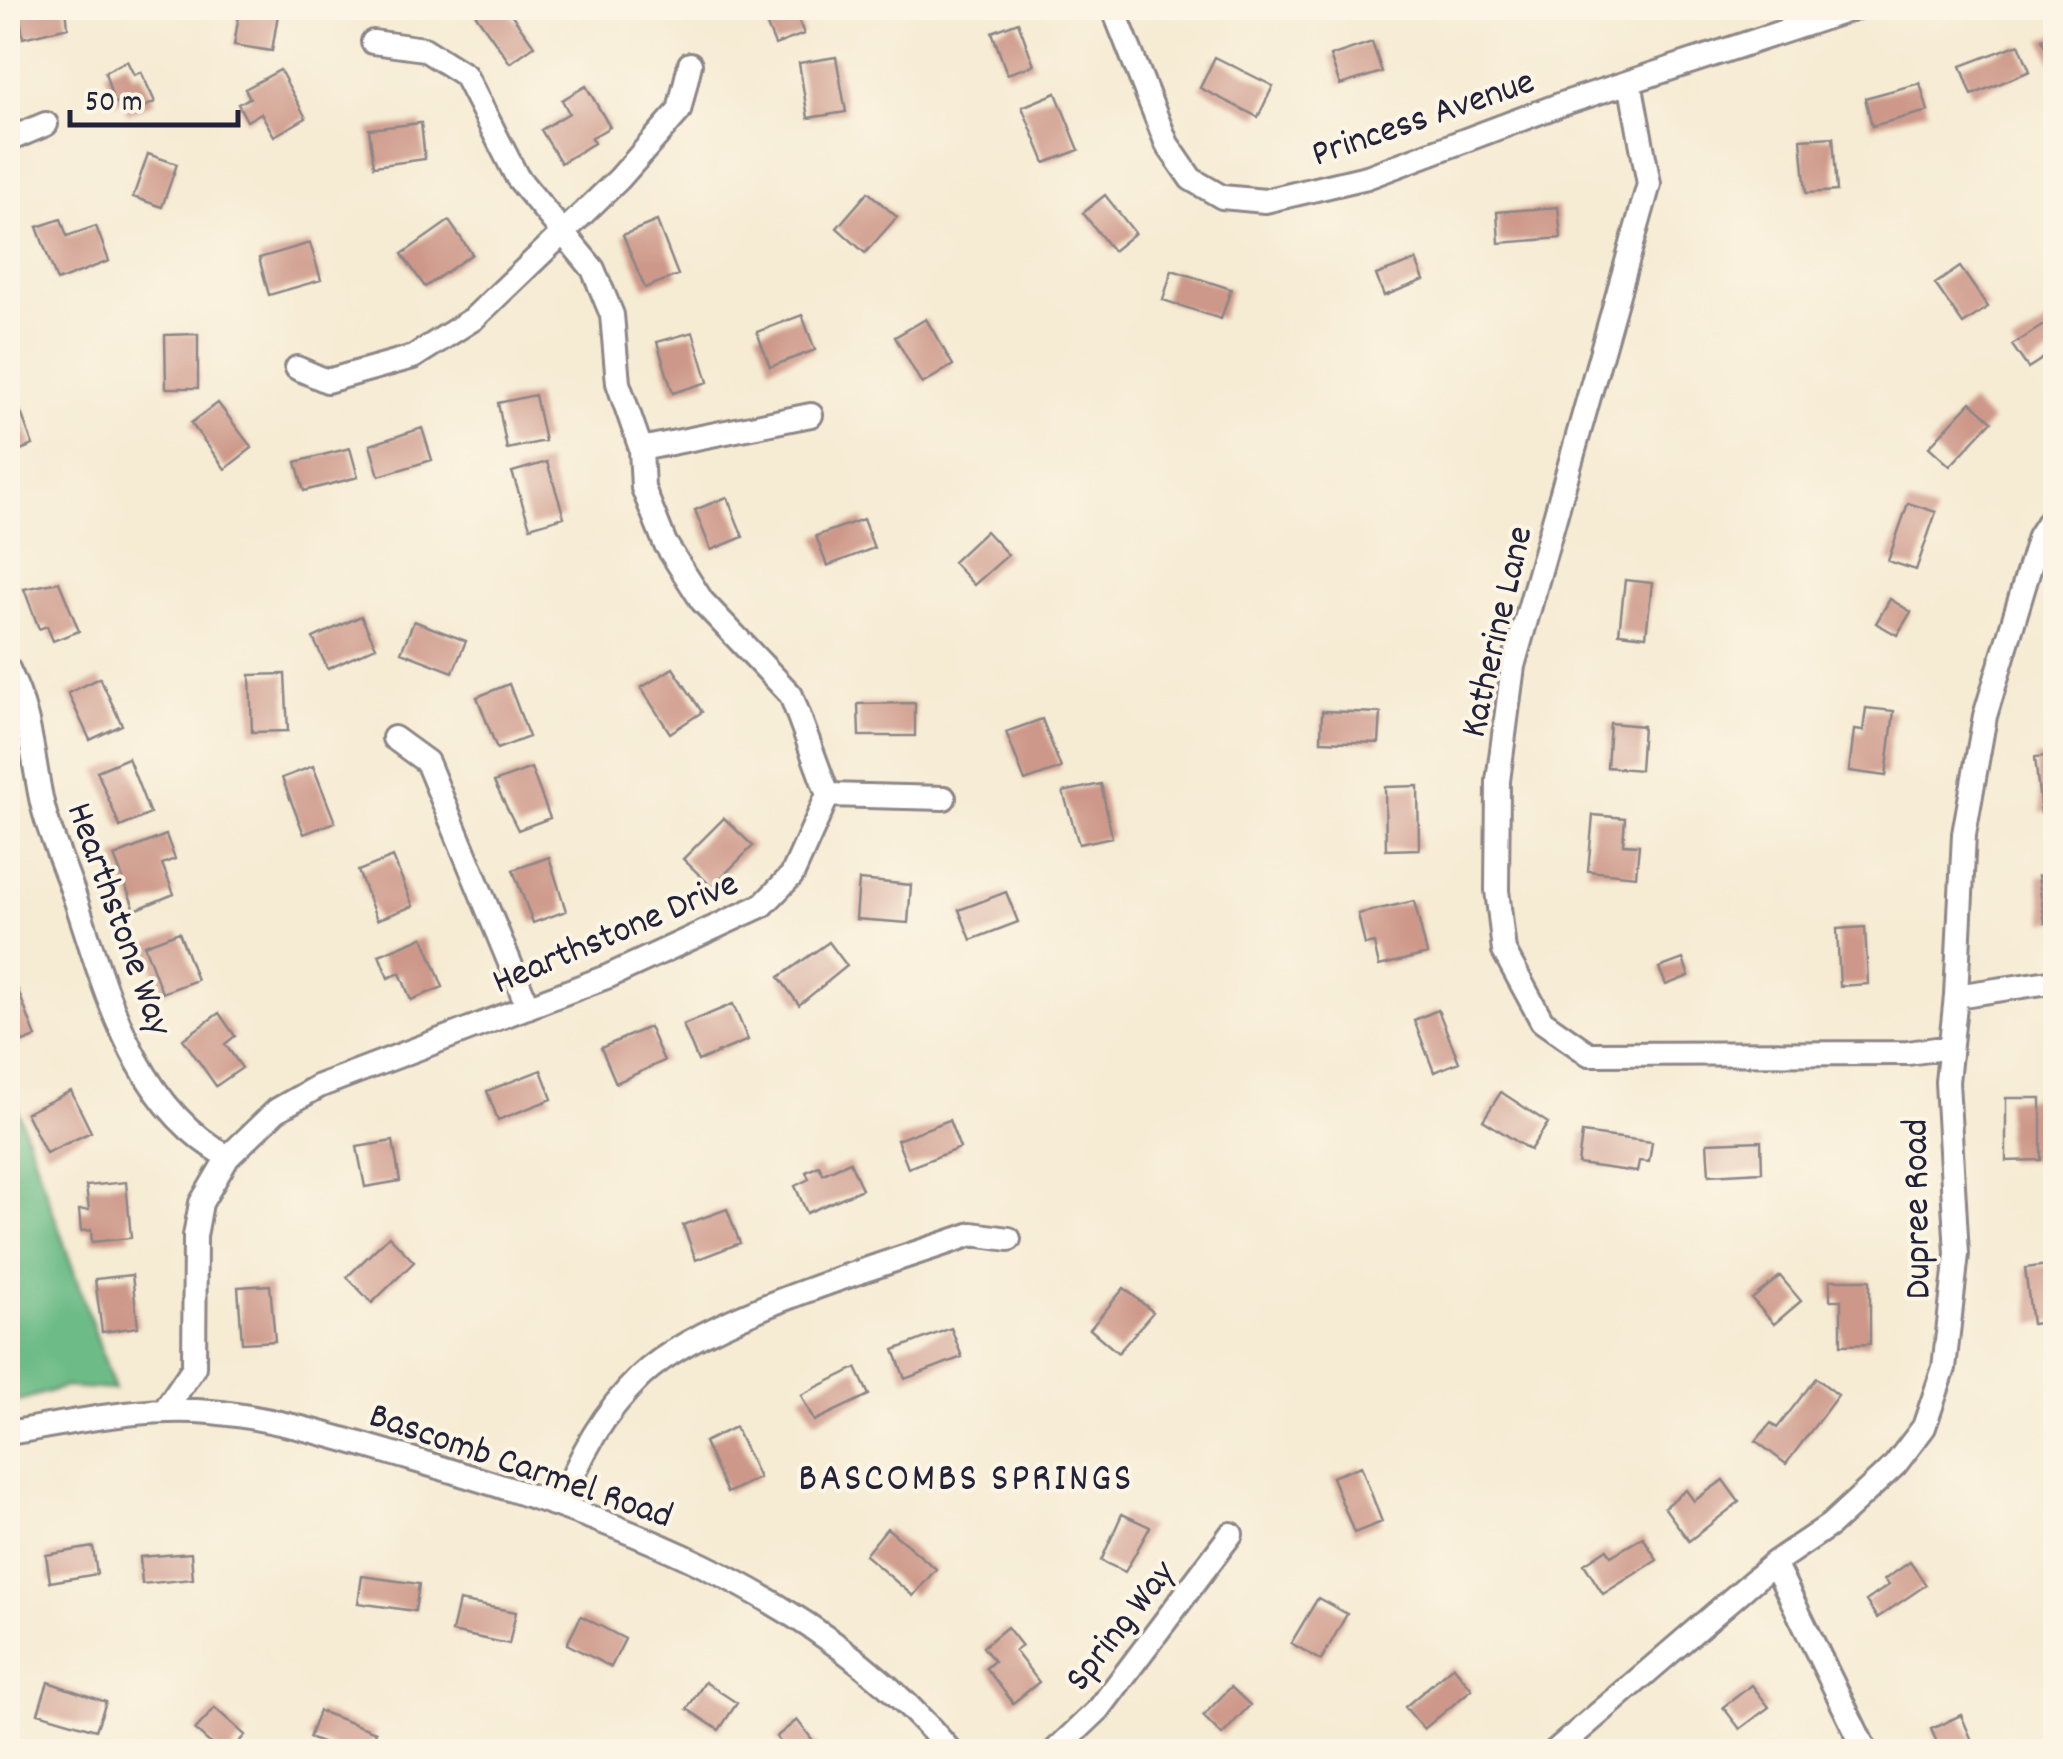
<svg xmlns="http://www.w3.org/2000/svg" width="2063" height="1759" viewBox="0 0 2063 1759" font-family="Dekko,sans-serif">
  <rect width="100%" height="100%" fill="#fcf5e5"/>
  <filter id="ink" filterUnits="userSpaceOnUse"><feTurbulence type="fractalNoise" baseFrequency=".01" numOctaves="2"/><feDisplacementMap in="SourceGraphic" scale="20" xChannelSelector="R" yChannelSelector="G"/><feConvolveMatrix kernelMatrix="1 2 1 2 8 2 1 2 1" color-interpolation-filters="sRGB"/></filter>
  <filter id="wash" filterUnits="userSpaceOnUse"><feTurbulence type="fractalNoise" baseFrequency=".0048" numOctaves="4" result="noise"/><feDisplacementMap in="SourceGraphic" scale="40" xChannelSelector="R" yChannelSelector="G"/><feGaussianBlur stdDeviation="2.25" result="paint"/><feColorMatrix in="noise" values="0 0 0 0 0 0 0 0 0 0 0 0 0 0 0 0 0 1.4 0 .05"/><feComposite in="paint" operator="in"/></filter>
  <g filter="url(#wash)">
    <rect width="100%" height="100%" fill="#f6ebd3"/>
    <path fill="#6dbc87" stroke="#486f61" stroke-width="2.5" d="M8 1082 115 1390 65 1387 8 1404Z"/>
    <g id="blocks">
      <path fill="#cd9889" d="M19 8H66L68 27 23 38Z
        M240 8H279L272 51 234 45Z
        M487 8H507L534 46 510 63 476 15Z
        M760 8H794L804 34 775 45Z
        M1018 22 1034 65 1007 74 992 32Z
        M2056 34V71H2055L2042 39Z
        M1372 42 1382 72 1340 85 1330 56Z
        M2019 44 2030 71 1972 95 1961 66Z
        M836 57 846 112 808 118 799 63Z
        M1215 57 1273 86 1258 117 1200 88Z
        M127 61 134 75 141 72 155 102 128 115 121 100 114 104 105 72Z
        M280 70 306 118 274 136 261 113 247 121 238 104 250 98 245 89Z
        M1920 83 1928 111 1872 126 1865 98Z
        M586 86 610 127 591 138 594 143 561 163 541 130 569 113 562 100Z
        M1056 93 1079 150 1045 163 1022 107Z
        M421 123 425 159 374 166 369 129Z
        M1833 137 1837 191 1806 193 1801 139Z
        M148 154 177 164 162 207 133 197Z
        M868 192 897 217 865 253 837 228Z
        M1105 195 1135 233 1113 251 1083 213Z
        M1558 207 1561 238 1499 243 1497 212Z
        M61 219 67 236 96 226 109 261 57 281 37 227Z
        M449 221 472 254 425 287 402 254Z
        M657 221 678 275 645 288 623 235Z
        M310 243 321 280 269 295 259 258Z
        M1416 260 1424 280 1384 296 1376 275Z
        M1960 267 1988 307 1963 324 1935 284Z
        M1172 270 1231 289 1221 319 1163 300Z
        M802 315 815 350 770 367 757 332Z
        M2056 317V350L2028 368 2012 345Z
        M926 319 953 365 922 384 895 337Z
        M693 332 708 382 673 393 657 342Z
        M198 334V388H166L165 335Z
        M535 395 545 441 507 449 498 403Z
        M15 396 33 445 8 455V399Z
        M1971 402 1992 421 1950 466 1929 447Z
        M218 403 252 448 225 469 191 423Z
        M422 428 432 460 379 476 370 445Z
        M350 448 358 477 304 491 296 462Z
        M547 462 564 517 530 527 512 472Z
        M727 497 743 537 711 550 695 510Z
        M1908 503 1936 512 1916 570 1888 561Z
        M863 519 874 548 827 566 816 536Z
        M986 531 1008 555 974 585 953 562Z
        M1625 580 1652 583 1646 636 1619 633Z
        M59 582 79 631 53 641 47 626 39 629 24 589Z
        M1890 599 1911 612 1897 635 1876 623Z
        M361 616 376 647 328 669 313 638Z
        M414 621 466 641 453 672 401 652Z
        M673 668 702 712 670 733 641 688Z
        M285 674 288 731 252 732 250 675Z
        M100 678 122 725 90 740 68 693Z
        M509 684 529 737 497 749 477 697Z
        M915 703V736H859L858 704Z
        M1866 708 1894 711 1886 776 1849 771 1854 730 1863 731Z
        M1322 711 1381 713 1379 743 1321 741Z
        M1042 719 1061 768 1025 781 1006 732Z
        M1610 723 1643 726 1640 770 1607 767Z
        M2056 755V812L2041 813 2035 757Z
        M128 758 150 814 120 827 97 771Z
        M313 766 335 822 304 834 282 778Z
        M531 768 550 818 518 830 494 782Z
        M1101 784 1112 837 1079 844 1063 792Z
        M1418 786 1419 849 1386 850 1385 787Z
        M1593 815 1625 818 1623 844 1639 845 1636 876 1588 871Z
        M724 818 753 846 712 887 683 859Z
        M166 835 175 859 162 864 174 894 135 910 114 856Z
        M393 857 413 906 377 920 358 871Z
        M549 857 566 911 533 923 513 870Z
        M2056 874V921L2045 923 2038 876Z
        M859 880 911 885 908 923 856 919Z
        M1006 892 1018 922 971 940 959 910Z
        M1414 901 1427 954 1379 966 1374 943 1365 945 1358 914Z
        M1865 927 1868 984 1840 986 1837 929Z
        M179 932 197 980 162 993 144 945Z
        M423 937 443 987 411 1000 400 973 388 978 379 955Z
        M829 942 847 966 799 1005 779 977Z
        M1683 959 1689 976 1666 985 1659 968Z
        M16 985 36 1037 8 1048V988Z
        M733 1004 748 1040 698 1061 683 1025Z
        M1438 1010 1459 1062 1434 1072 1414 1020Z
        M219 1013 235 1036 225 1044 242 1068 216 1086 183 1039Z
        M649 1027 664 1061 616 1083 601 1048Z
        M541 1070 552 1099 498 1120 487 1091Z
        M71 1091 91 1132 46 1153 26 1113Z
        M1501 1092 1548 1123 1530 1150 1483 1120Z
        M2006 1098H2041V1160L2006 1161Z
        M949 1120 960 1148 908 1168 897 1140Z
        M1582 1133 1652 1142 1649 1162 1639 1161 1637 1172 1578 1164Z
        M393 1141 400 1181 365 1187 357 1147Z
        M1761 1141 1762 1172 1709 1175 1707 1143Z
        M850 1162 862 1189 807 1213 795 1186 809 1179 806 1172 819 1166 823 1174Z
        M126 1182 131 1238 92 1242 91 1230 81 1231 79 1210H89L86 1186Z
        M727 1209 740 1243 696 1260 683 1225Z
        M389 1236 414 1262 372 1303 347 1277Z
        M2056 1264V1321L2032 1324 2025 1268Z
        M132 1275 138 1327 102 1332 95 1279Z
        M1780 1276 1801 1301 1774 1324 1752 1299Z
        M1830 1280H1870V1344L1841 1345V1300H1830Z
        M270 1285 275 1341 242 1343 238 1287Z
        M1124 1288 1153 1312 1118 1353 1090 1329Z
        M951 1328 962 1357 905 1379 894 1350Z
        M856 1368 869 1395 814 1421 801 1395Z
        M1816 1378 1838 1395 1786 1464 1756 1441 1771 1423 1777 1428Z
        M735 1427 759 1478 727 1493 704 1442Z
        M1361 1466 1382 1522 1354 1533 1332 1477Z
        M1723 1480 1739 1502 1689 1541 1664 1507 1686 1490 1694 1501Z
        M1122 1514 1150 1527 1125 1572 1101 1561Z
        M887 1528 936 1569 913 1596 865 1555Z
        M1643 1537 1657 1560 1603 1594 1584 1564 1607 1549 1611 1556Z
        M93 1547 97 1574 50 1582 46 1555Z
        M191 1553 193 1579 142 1584 140 1557Z
        M1910 1562 1926 1585 1877 1618 1866 1601 1889 1585 1884 1580Z
        M362 1576 419 1584 415 1611 358 1603Z
        M1318 1598 1347 1614 1321 1660 1291 1643Z
        M459 1601 516 1612 509 1644 452 1632Z
        M581 1616 625 1639 611 1667 567 1644Z
        M1007 1627 1022 1646 1015 1651 1039 1682 1013 1703 986 1668 994 1661 983 1647Z
        M1453 1666 1472 1689 1424 1729 1405 1707Z
        M48 1682 106 1702 96 1730 38 1713Z
        M705 1682 737 1703 719 1730 687 1709Z
        M1752 1685 1769 1707 1740 1729 1723 1707Z
        M1231 1687 1250 1705 1222 1735 1203 1716Z
        M215 1708 245 1735 230 1752H220L195 1730Z
        M319 1711 376 1732 369 1752H344L309 1738Z
        M1961 1715 1977 1752H1941L1931 1729Z
        M797 1720 822 1752H788L776 1737Z"/>
    </g>
  </g>
  <g filter="url(#ink)">
    <use href="#blocks" fill-opacity="0" stroke="#8c8687" stroke-width="2.5"/>
    <g fill="none" stroke-linecap="round" stroke-linejoin="round">
      <g stroke="#8c8687" stroke-width="28">
        <path id="minor" d="M1113 8 1167 144 1191 179 1222 197 1265 201 1367 177 1559 105 1855 8
          M1630 82 1649 184 1513 666 1498 781 1497 890 1504 951 1542 1021 1589 1054 1908 1053 1950 1047
          M8 140 46 124
          M297 368 327 381 413 357 473 319 619 179 679 111 690 64
          M641 449 811 415
          M8 669C30 714 31 746 40 793 46 827 63 862 74 895 106 990 133 1105 228 1157
          M394 738 427 762 528 1007
          M828 795 944 798
          M1956 996 2056 981
          M164 1411 194 1367 195 1236 201 1203 228 1157 277 1110 319 1086 609 976 763 905 792 875 828 795 791 695 702 601 665 543 643 488 641 449 618 383 612 315 593 269 517 177 465 75 424 49 373 42
          M8 1433C74 1422 143 1406 211 1412 278 1418 346 1440 411 1459 607 1516 816 1589 951 1752
          M562 1506C578 1456 603 1413 641 1376 705 1315 885 1265 972 1234L1009 1239
          M1774 1563 1866 1752
          M1054 1752 1099 1709 1231 1534
          M1554 1752 1774 1563 1830 1525 1895 1465 1924 1427 1944 1368 1957 1254 1947 1082 1956 996 1964 834 1985 716 2039 536 2056 509"/>
      </g>
      <use href="#minor" stroke="#fff" stroke-width="22"/>
    </g>
  </g>
  <g text-anchor="middle" stroke-width="8" stroke-linejoin="round" paint-order="stroke">
    <g font-size="38" fill="#22223b" stroke="#fcf5e5">
      <text transform="translate(1422 115) rotate(-19)" y="13">Princess Avenue</text>
      <text transform="translate(1494 631) rotate(-77)" y="13">Katherine Lane</text>
      <text transform="translate(122 918) rotate(70)" y="13">Hearthstone Way</text>
      <text transform="translate(614 930) rotate(-23)" y="13">Hearthstone Drive</text>
      <text transform="translate(1914 1209) rotate(-91)" y="13">Dupree Road</text>
      <text transform="translate(522 1463) rotate(19)" y="13">Bascomb Carmel Road</text>
      <text transform="translate(1118 1624) rotate(-52)" y="13">Spring Way</text>
    </g>
    <g font-size="40" letter-spacing="2.5" fill="#22223b" stroke="#fcf5e5">
      <text x="966" y="1489">BASCOMBS SPRINGS</text>
    </g>
  </g>
  <rect width="2063" height="1759" fill="none" stroke="#fcf5e5" stroke-width="40"/>
  <path d="M70 110v15h168v-15" fill="none" stroke="#22223b" stroke-width="5"/>
  <text x="85" y="110" font-size="30" fill="#22223b" stroke="#fcf5e5" stroke-width="8" paint-order="stroke">50 m</text>
</svg>
